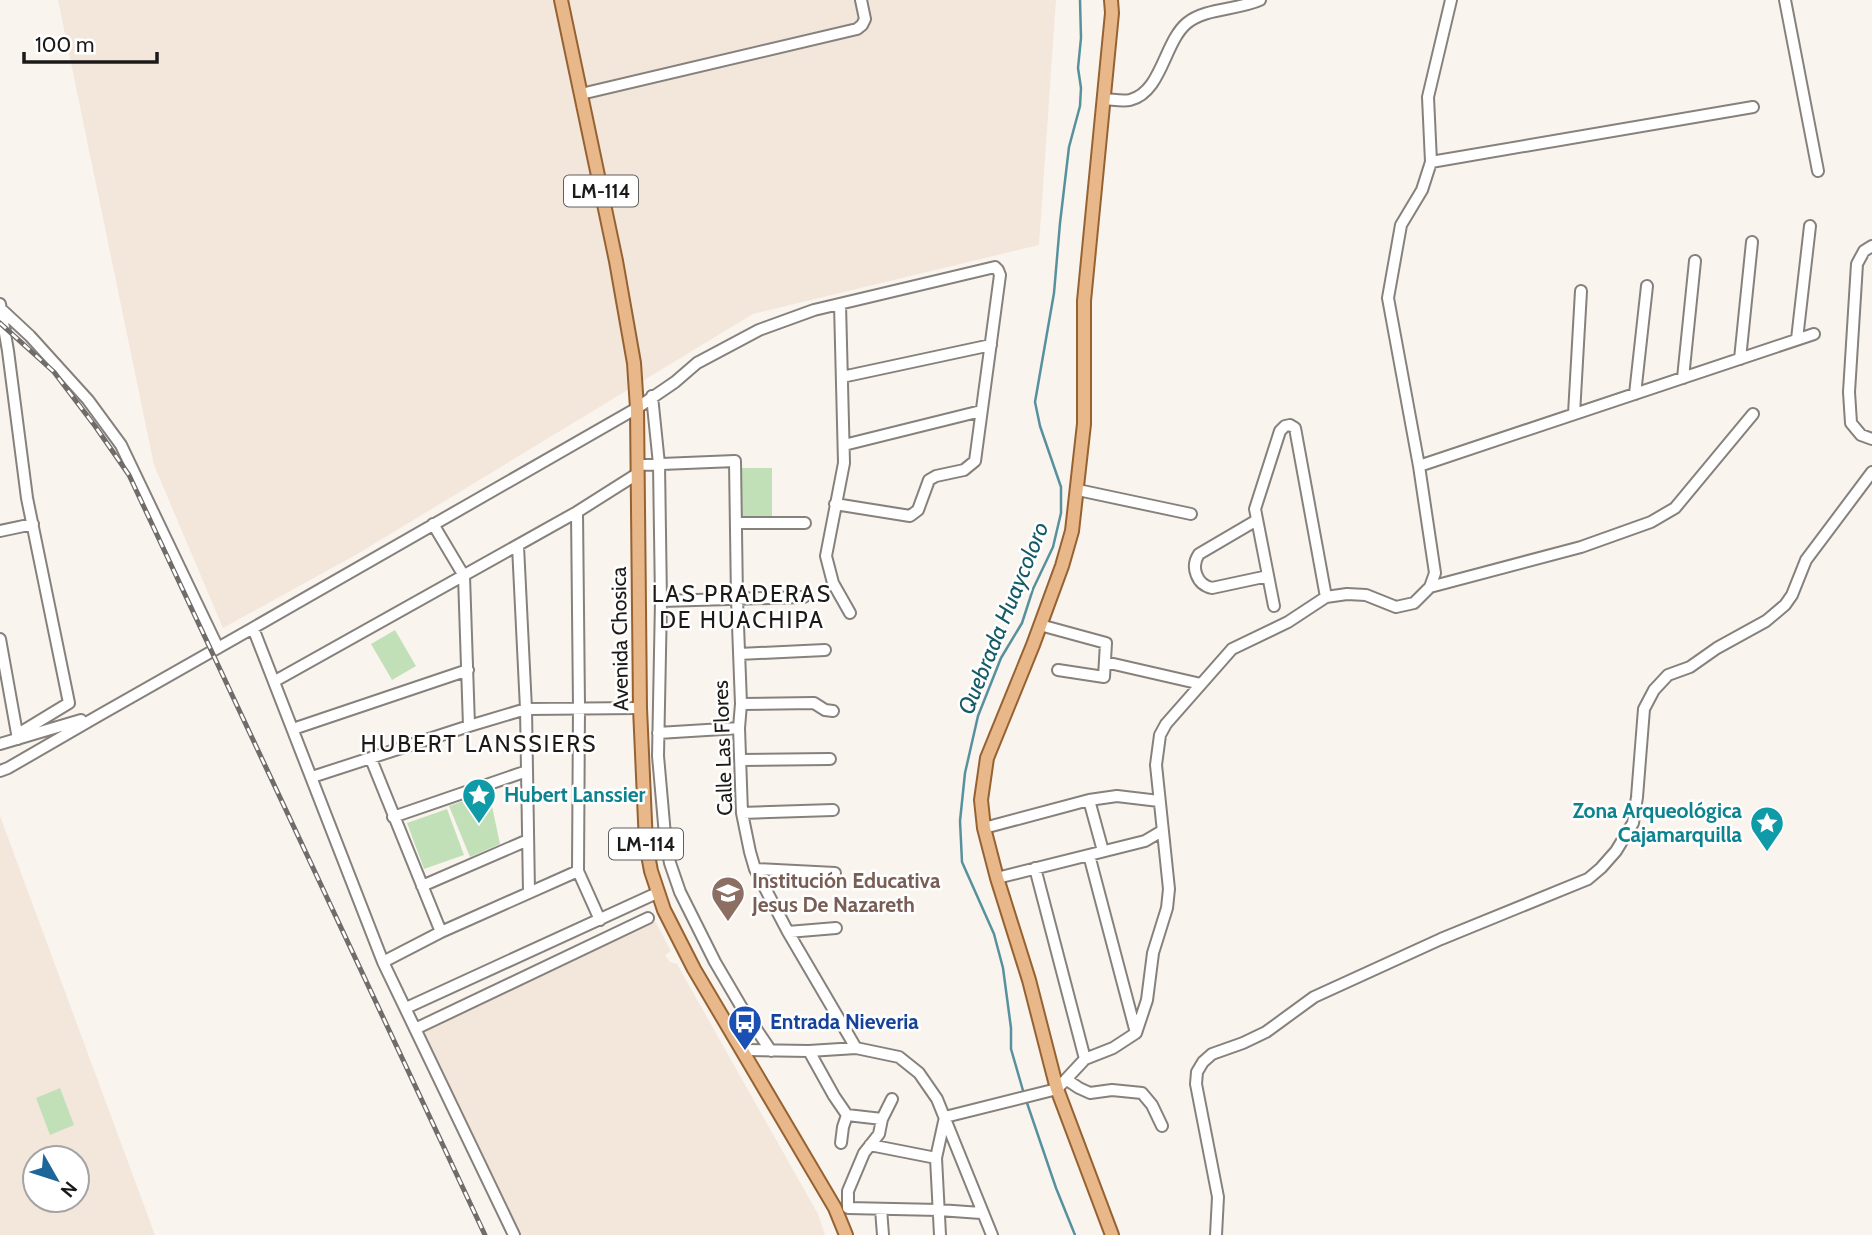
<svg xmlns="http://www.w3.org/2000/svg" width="1872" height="1235" viewBox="0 0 1872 1235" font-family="Cabin,sans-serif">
  <rect width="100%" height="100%" fill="#faf4ee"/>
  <path fill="#f3e7dc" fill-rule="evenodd" d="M58 0H1056L1039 245 753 314 359 553 223 628 154 465Z
    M0 816 155 1235H0ZM35 1158H77V1200H35Z
    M655 921 671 951 665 955 670 962 677 964 818 1214 825 1235H519L424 1032Z"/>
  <path fill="#c1e0b8" d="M739 468H772V520H738Z
    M395 630 416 666 392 680 371 644Z
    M489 792 500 844 470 857 449 806Z
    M447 809 464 855 424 869 407 823Z
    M60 1088 74 1125 50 1135 36 1098Z"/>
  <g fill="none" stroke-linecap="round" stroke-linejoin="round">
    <path stroke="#57919d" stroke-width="2.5" d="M1024 1094 1011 1049V1028L1003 968 994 934 962 862 960 821 965 773 978 716 1001 658 1022 623 1033 589 1053 547 1061 513V487L1040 426 1035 402 1054 293 1060 223 1069 147 1080 106 1081 88 1078 68 1081 38 1080 0
      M1026 1100 1056 1188 1075 1235"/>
    <g stroke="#86817c" stroke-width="14">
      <path id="minor" d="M1785 0 1818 171
        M581 94 857 29 862 25 865 19 861 0
        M1103 99C1111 99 1122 102 1130 100 1162 92 1164 42 1187 23 1205 8 1238 10 1260 0
        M1431 162 1753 107
        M1872 246 1864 251 1857 264 1849 392 1851 423 1861 435 1872 439
        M0 304 8 351 27 498 69 703 18 734
        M840 304 844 463 826 556 833 583 850 613
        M1 309 30 336 88 400 121 445 218 648
        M1797 339 1810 226
        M1740 359 1752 242
        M842 377 991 345
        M1683 378 1695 261
        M1635 394 1647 286
        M652 396 659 464 661 601 658 756 665 835 670 863 680 892 715 962 742 1008 771 1051
        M1574 414 1581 291
        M844 445 981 411
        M637 465 735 461 737 599 741 704 739 728 742 813 750 852 755 869 788 932 856 1048
        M1419 466 1814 334
        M1078 490 1191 514
        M577 512 579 707 578 871 600 920
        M1257 520 1199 554C1190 567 1197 585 1212 588L1268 576
        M736 523H805
        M433 524 464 576 469 726
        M0 531 33 524
        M518 546 526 709 529 892
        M1430 587 1581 547 1651 522 1675 508 1753 414
        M661 601 804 597
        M1274 606 1255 509 1280 431 1285 426 1290 425 1295 428 1326 597
        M1040 625 1106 643 1104 677 1058 670
        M253 628 383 962 514 1235
        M0 639 18 739
        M739 654 825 650
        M1105 662 1201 684
        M275 681 577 512 637 474
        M741 704 814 703 825 710 833 711
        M293 729 468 670
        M658 733 739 728
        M0 744 81 720
        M371 759 441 932
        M741 760 830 759
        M0 771 8 768 98 716 253 628 637 408 675 382 697 363 759 330 814 310 995 267 998 270 1000 275 975 461 964 470 936 476 929 480 918 510 910 516 835 504
        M312 777 469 726 526 709 640 708
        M1089 800 1103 851
        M742 813 833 810
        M393 817 527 771
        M984 828 1089 800 1117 796 1159 801
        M1089 855 1136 1033
        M1035 868 1085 1059
        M755 869 835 873
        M997 878 1145 841 1162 831
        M422 886 528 840
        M788 932 836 928
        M383 962 441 932 578 871
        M406 1008 657 893
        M415 1029 648 918
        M743 1050 809 1051 856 1048 899 1057 919 1073 937 1099 992 1235
        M809 1051 834 1096 847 1115 882 1119
        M1067 1080 1079 1088 1090 1093 1112 1090 1142 1093 1152 1105 1162 1126
        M892 1099 882 1119 879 1134 864 1153 848 1191V1208L939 1210 981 1213
        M841 1143 843 1127 847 1115
        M870 1145 936 1158
        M881 1209 883 1235
        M940 1235 936 1158 945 1117 1057 1089 1085 1059 1113 1048 1136 1033 1147 1000 1153 953 1167 908 1169 889 1156 765 1160 735 1166 724 1232 649 1288 622 1326 597 1347 594 1366 595 1396 607 1414 603 1430 587 1435 573 1419 466 1388 298 1401 225 1422 190 1431 162 1428 97 1451 0
        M1216 1235 1218 1197 1196 1084 1197 1072 1203 1062 1212 1054 1243 1043 1266 1032 1314 997 1441 939 1588 879 1601 868 1616 851 1633 823 1637 797 1644 709 1654 690 1668 675 1690 667 1717 648 1766 621 1785 605 1792 595 1806 560 1872 472"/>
    </g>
    <g stroke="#966231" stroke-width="16">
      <path id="major" d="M561 0 616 261 634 363 637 408 640 708 646 844 651 871 664 910 694 969 835 1208 846 1235
        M1111 0 1112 13 1084 301V424L1072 531 1062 566 1033 645 987 758 981 800 984 828 997 878 1029 980 1057 1089 1112 1235"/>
    </g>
    <use href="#minor" stroke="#fff" stroke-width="10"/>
    <use href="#major" stroke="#e8b88b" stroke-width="12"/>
    <g stroke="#706c69" stroke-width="5">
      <path id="rail" d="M0 323 54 372 95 426 129 475 485 1235"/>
    </g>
    <use href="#rail" stroke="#fff" stroke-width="2.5" stroke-dasharray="8" stroke-linecap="butt"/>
  </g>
  <defs>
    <g id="sight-pin" transform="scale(1.75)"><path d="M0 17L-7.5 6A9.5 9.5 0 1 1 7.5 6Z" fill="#0f9aa8" stroke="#fff"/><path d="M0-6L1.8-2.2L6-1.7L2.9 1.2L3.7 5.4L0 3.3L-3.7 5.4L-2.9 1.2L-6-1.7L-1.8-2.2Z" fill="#fff"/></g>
    <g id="school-pin" transform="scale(1.75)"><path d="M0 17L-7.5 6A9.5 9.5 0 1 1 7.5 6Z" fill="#8d6e63" stroke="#fff"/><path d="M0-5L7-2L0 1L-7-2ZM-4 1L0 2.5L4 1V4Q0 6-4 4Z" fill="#fff"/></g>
    <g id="bus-pin" transform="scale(1.75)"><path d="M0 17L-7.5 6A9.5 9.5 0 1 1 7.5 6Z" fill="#1a4fb4" stroke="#fff"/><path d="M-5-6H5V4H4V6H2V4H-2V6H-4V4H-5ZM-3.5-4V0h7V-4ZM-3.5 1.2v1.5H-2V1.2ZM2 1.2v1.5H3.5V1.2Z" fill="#fff"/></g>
  </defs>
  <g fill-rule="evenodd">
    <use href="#sight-pin" x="479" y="795"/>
    <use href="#sight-pin" x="1767" y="823"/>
    <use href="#school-pin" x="728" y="893"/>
    <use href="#bus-pin" x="745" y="1022"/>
  </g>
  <g text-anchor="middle" stroke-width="5" stroke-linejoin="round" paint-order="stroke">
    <g fill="#fff" stroke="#605f5d" stroke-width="2">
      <rect x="564" y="175.5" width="74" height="31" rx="5"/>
      <rect x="609" y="828.5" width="74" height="31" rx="5"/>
    </g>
    <g font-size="19" font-weight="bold" fill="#1c1a18">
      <text x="601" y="198">LM-114</text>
      <text x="646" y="851">LM-114</text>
    </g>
    <g font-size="21" fill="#1c1a18" stroke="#fff">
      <text transform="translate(620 639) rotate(-91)" y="7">Avenida Chosica</text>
      <text transform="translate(723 748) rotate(-92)" y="7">Calle Las Flores</text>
    </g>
    <g font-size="21" font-weight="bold" fill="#0d838f" stroke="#fff" text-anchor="start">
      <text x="504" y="802">Hubert Lanssier</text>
      <text x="1742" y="818" text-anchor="end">Zona Arqueológica<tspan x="1742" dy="24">Cajamarquilla</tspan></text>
    </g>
    <g font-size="21" font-weight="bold" fill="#785e54" stroke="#fff" text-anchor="start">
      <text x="752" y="888">Institución Educativa<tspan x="752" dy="24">Jesus De Nazareth</tspan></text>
    </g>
    <g font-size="21" font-weight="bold" fill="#164399" stroke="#fff" text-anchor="start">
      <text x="770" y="1029">Entrada Nieveria</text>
    </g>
    <g font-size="23" letter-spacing="2" fill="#1c1a18" stroke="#fff">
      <text x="742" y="602">LAS PRADERAS<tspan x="742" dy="26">DE HUACHIPA</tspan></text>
      <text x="479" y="752">HUBERT LANSSIERS</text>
    </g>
    <g font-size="23" font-style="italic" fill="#145b68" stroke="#fff">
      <text transform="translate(1003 618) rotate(-68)" y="8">Quebrada Huaycoloro</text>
    </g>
  </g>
  <g transform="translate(56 1179) rotate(129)"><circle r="33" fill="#ffffff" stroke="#a4a3a3" stroke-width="2"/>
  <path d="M0-5L12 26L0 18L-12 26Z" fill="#1d669a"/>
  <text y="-10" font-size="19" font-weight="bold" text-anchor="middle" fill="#1c1a18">N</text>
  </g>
  <path d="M24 52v10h133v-10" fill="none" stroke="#1c1a18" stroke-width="3.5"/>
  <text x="35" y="52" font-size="21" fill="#1c1a18" stroke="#ffffff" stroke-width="5" paint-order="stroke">100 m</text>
</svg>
